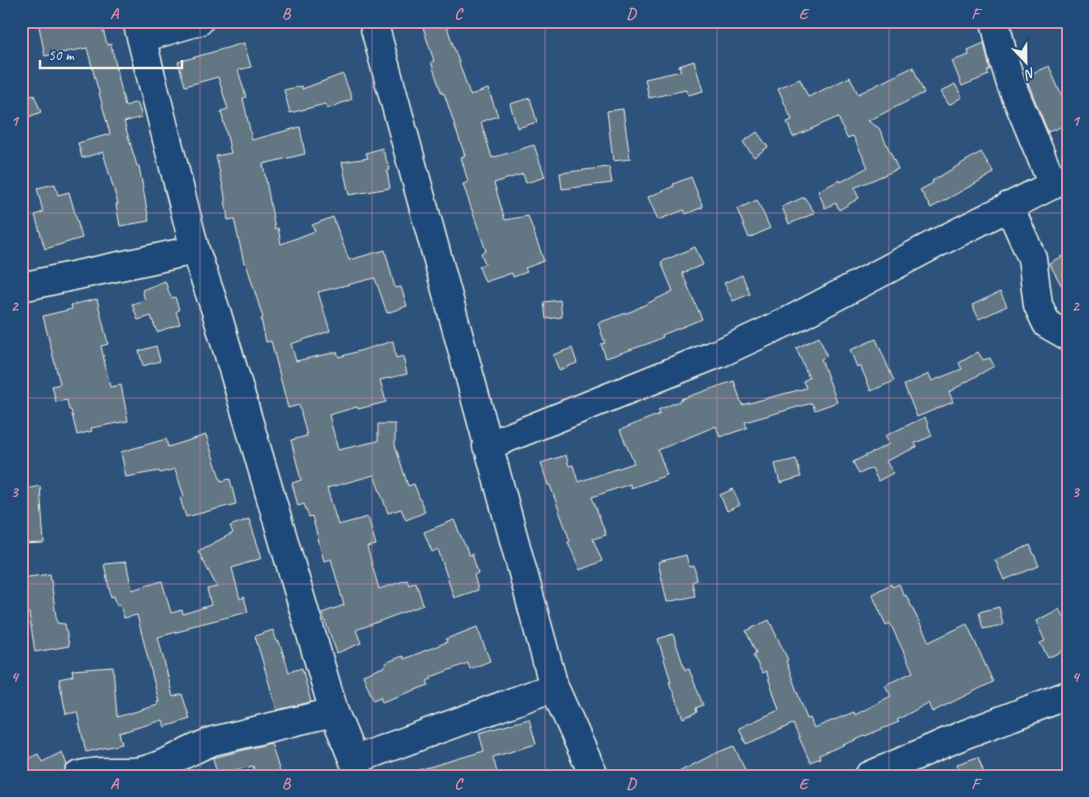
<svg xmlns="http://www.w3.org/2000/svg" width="1089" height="797" viewBox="0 0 1089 797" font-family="Caveat,sans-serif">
  <rect width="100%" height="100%" fill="#2d537c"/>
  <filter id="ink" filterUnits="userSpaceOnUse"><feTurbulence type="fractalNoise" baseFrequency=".02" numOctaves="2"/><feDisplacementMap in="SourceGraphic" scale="10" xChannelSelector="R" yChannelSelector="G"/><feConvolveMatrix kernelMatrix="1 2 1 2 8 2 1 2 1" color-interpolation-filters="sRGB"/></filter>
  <g filter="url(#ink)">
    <path fill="#637684" stroke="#f4f1e8" d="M38 21H101L107 45 111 44 125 106 137 102 142 117 124 122 137 166H139L149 221 120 226 116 204H118L103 152 82 158 78 143 110 134 87 48 45 56Z
      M421 21H445L470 95 488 89 498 116 481 122 492 158 534 145 545 177 526 183 523 174 494 183 505 220 528 216 544 261 525 268 527 272 513 277 512 273 485 282 479 267 485 264 481 253 486 251 463 184 468 182 461 157 465 156 444 93 442 94 431 62 434 61Z
      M244 43 251 67 238 70 246 97 243 98 252 140 300 127 305 154 263 164 275 229 278 228 281 244 315 231 312 225 333 217 349 260 385 250 395 288 401 287 407 306 387 313 375 278 318 292 330 331 291 344 296 361 337 352 339 357 393 341 396 358 403 356 407 374 380 380 386 402 358 409 357 407 329 415 338 450 378 441V424H395V445L408 486 414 484 425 512 406 520 401 509 388 513 374 475 327 488 338 525 368 517 376 545 367 547 379 589 407 580 409 585 416 582 423 605 356 630 361 643 337 653 322 613 344 605 331 559 324 561 312 516 309 517 304 504 298 506 292 483 301 480 291 440 307 436 299 405 288 408 271 341 266 342 261 319 263 318 246 263H244L234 219 228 220 224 191 216 156 231 153 221 111 228 109 218 77 185 86 178 62Z
      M984 43 990 70 987 71 989 75 962 86 952 61 969 55 968 50Z
      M694 61 703 91 688 95 686 90 649 98 645 79 681 71 679 66Z
      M1049 66 1062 97 1068 95V120L1062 122 1063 126 1048 132 1025 76Z
      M913 67 924 93 868 121 879 128 898 169 854 188 859 198 839 210 836 203 825 208 818 191 840 180 841 182 868 167 853 136 847 138 838 117 793 137 787 122 792 120 778 88 800 79 808 97 850 77 858 94Z
      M343 74 352 99 327 109 325 104 290 113 284 90 302 86V89Z
      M955 84 962 97 949 105 941 92Z
      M34 95 41 112 21 120V100Z
      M530 98 537 122 517 128 510 104Z
      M623 109 630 159 613 161 607 111Z
      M757 132 768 147 754 157 743 142Z
      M382 148 390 170 387 171 390 188 349 195 342 162 368 158 366 153Z
      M981 152 994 173 931 208 920 190 933 183 932 181Z
      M609 167 612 183 562 189 560 173Z
      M691 177 703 207 686 214 684 210 658 220 648 197 674 186 673 184Z
      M55 184 58 195 69 192 82 238 45 249 35 215 43 212 37 188Z
      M804 197 815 213 789 224 782 207Z
      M757 200 770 228 749 238 737 209Z
      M695 247 703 265 682 273 702 319 662 335 663 337 650 343 606 358 601 344 605 343 598 323 632 311 673 291 661 262Z
      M1068 253V297L1049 263Z
      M742 275 750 294 733 301 724 283Z
      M165 281 171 298 175 297 179 310 176 312 180 324 157 332 151 316 138 320 132 304 145 300 142 290Z
      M1000 292 1007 306 979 319 972 305Z
      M97 299 108 344 101 346 110 387 121 385 128 421 91 428 92 431 77 435 71 410H69L67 400 56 402 52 386 60 384 43 316 72 309 71 305Z
      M560 300 562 317 546 319 544 302Z
      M819 337 827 356 821 359 837 402 815 410 812 403 745 422 747 428 720 437 716 426 658 450 667 475 631 488 630 484 592 497 606 535 593 539 602 561 580 570 568 542 570 541 550 485H548L541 463 566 455 569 466 573 465 578 482 634 463 620 430 660 414 658 410 682 400 681 399 734 381 742 405 806 388 803 381 809 378 796 348Z
      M876 339 894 381 871 391 860 365 857 367 850 350Z
      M156 346 160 361 143 366 139 351Z
      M572 348 577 363 559 370 553 355Z
      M978 352 983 360 990 358 994 366 949 392 953 402 917 417 904 385 929 374 932 381 962 369 959 363Z
      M925 417 932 436 915 443 917 447 886 461 893 473 878 481 872 468 859 474 853 462 889 444 885 436Z
      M206 435 221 481 230 479 236 504 186 517 180 498 184 496 175 469 160 473 159 471 126 477 121 452 166 439 168 447Z
      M796 459 801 477 780 483 775 464Z
      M40 486 44 543 21 544V490Z
      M733 489 740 505 727 511 720 495Z
      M249 519 262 558 232 568 240 599 244 597 248 612 188 627V629L158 637 173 697 182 694 190 719 165 727 163 720 119 733 122 744 86 752 77 712 66 714 59 679 73 676 72 670 113 667 117 717 158 705 157 702H159L137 615 124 618 120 604 117 606 114 596 111 597 104 564 126 562 132 590 162 581 171 613 182 610 183 614 211 605 207 589 217 587 198 551 233 533 230 526Z
      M454 520 469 555 472 554 478 573 474 575 478 590 454 598 438 549 432 552 424 532Z
      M1030 545 1039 566 1004 580 995 560Z
      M686 555 689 567 694 566 697 580 692 582 695 596 667 602 658 562Z
      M50 574 57 623 65 624 69 646 35 652 29 613H27V608H22L21 578Z
      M891 584 892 587 899 584 904 596 906 595 929 642 967 624 993 682 932 712 928 703 897 720 899 722 819 755 820 758 810 762 793 724 746 744 739 728 779 710 766 671 762 673 753 655 756 653 746 631 769 620 788 660 786 661 807 719 810 718 814 728 854 712 855 715 891 696 885 685 913 672 890 623 886 625 872 594Z
      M999 607 1003 625 983 629 979 612Z
      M1059 609 1068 626V648L1048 658 1040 643 1045 641 1036 621Z
      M477 627 490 661 470 669 468 663 431 677 432 679 427 681 429 685 382 702 380 697 373 700 363 675 386 666 385 663 403 656 404 659 447 642 446 639Z
      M273 630 277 642 279 641 289 672 302 668 311 702 277 710 255 636Z
      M673 634 685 670 689 669 703 705 696 708 697 712 683 718 669 682H671L658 639Z
      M529 719 536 744 493 757 498 776H412V772L484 751 479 733Z
      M271 743 281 776H256L253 766 217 774 213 758Z
      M734 746 745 770 731 776H671L714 754Z
      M62 752 67 765 63 775 21 776 23 770 21 762 38 754 42 762Z
      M978 757 985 776H961L957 764Z"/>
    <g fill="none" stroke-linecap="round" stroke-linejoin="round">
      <g stroke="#f4f1e8" stroke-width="31">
        <path id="minor" d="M137 21 195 250 216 311 334 712 360 776
          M373 21 554 687 594 776
          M995 21 1004 61 1011 84 1053 185
          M142 38 199 21
          M1009 206 1032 258 1038 305 1047 324 1068 336
          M21 287 195 250
          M487 446 722 352 789 321 937 243 1068 177
          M354 760 554 687
          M78 776C98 769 120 774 141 771 166 766 189 750 213 741L334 712
          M869 776 963 735 1068 695"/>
      </g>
      <use href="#minor" stroke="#1f4a7a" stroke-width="28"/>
    </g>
  </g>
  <path fill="none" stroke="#de8fa9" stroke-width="1" stroke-opacity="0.55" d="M200 21V776M372 21V776M545 21V776M717 21V776M889 21V776M21 213H1068M21 398H1068M21 584H1068"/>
  <rect width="1089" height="797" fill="none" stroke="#1f4a7a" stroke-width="55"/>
  <g transform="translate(1026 62) rotate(158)" stroke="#1f4a7a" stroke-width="4" paint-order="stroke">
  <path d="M0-4L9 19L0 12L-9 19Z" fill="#f4f1e8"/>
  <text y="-8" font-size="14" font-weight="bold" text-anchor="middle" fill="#f4f1e8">N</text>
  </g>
  <path d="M40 60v8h142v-8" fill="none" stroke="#f4f1e8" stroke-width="2.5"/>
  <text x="48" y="60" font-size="15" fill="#f4f1e8" stroke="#1f4a7a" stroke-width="4" paint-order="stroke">50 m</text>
  <rect x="28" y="28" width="1034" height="742" fill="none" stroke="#de8fa9" stroke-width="2"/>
  <g font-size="16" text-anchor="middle" font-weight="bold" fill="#de8fa9">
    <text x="114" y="19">A</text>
    <text x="286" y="19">B</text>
    <text x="458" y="19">C</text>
    <text x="631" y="19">D</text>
    <text x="803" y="19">E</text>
    <text x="975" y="19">F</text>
    <text x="14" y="126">1</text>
    <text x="1075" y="126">1</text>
    <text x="14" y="311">2</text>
    <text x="1075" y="311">2</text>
    <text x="14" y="497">3</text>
    <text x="1075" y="497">3</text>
    <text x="14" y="682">4</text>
    <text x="1075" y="682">4</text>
    <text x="114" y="789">A</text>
    <text x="286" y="789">B</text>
    <text x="458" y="789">C</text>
    <text x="631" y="789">D</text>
    <text x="803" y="789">E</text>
    <text x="975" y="789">F</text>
  </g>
</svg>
